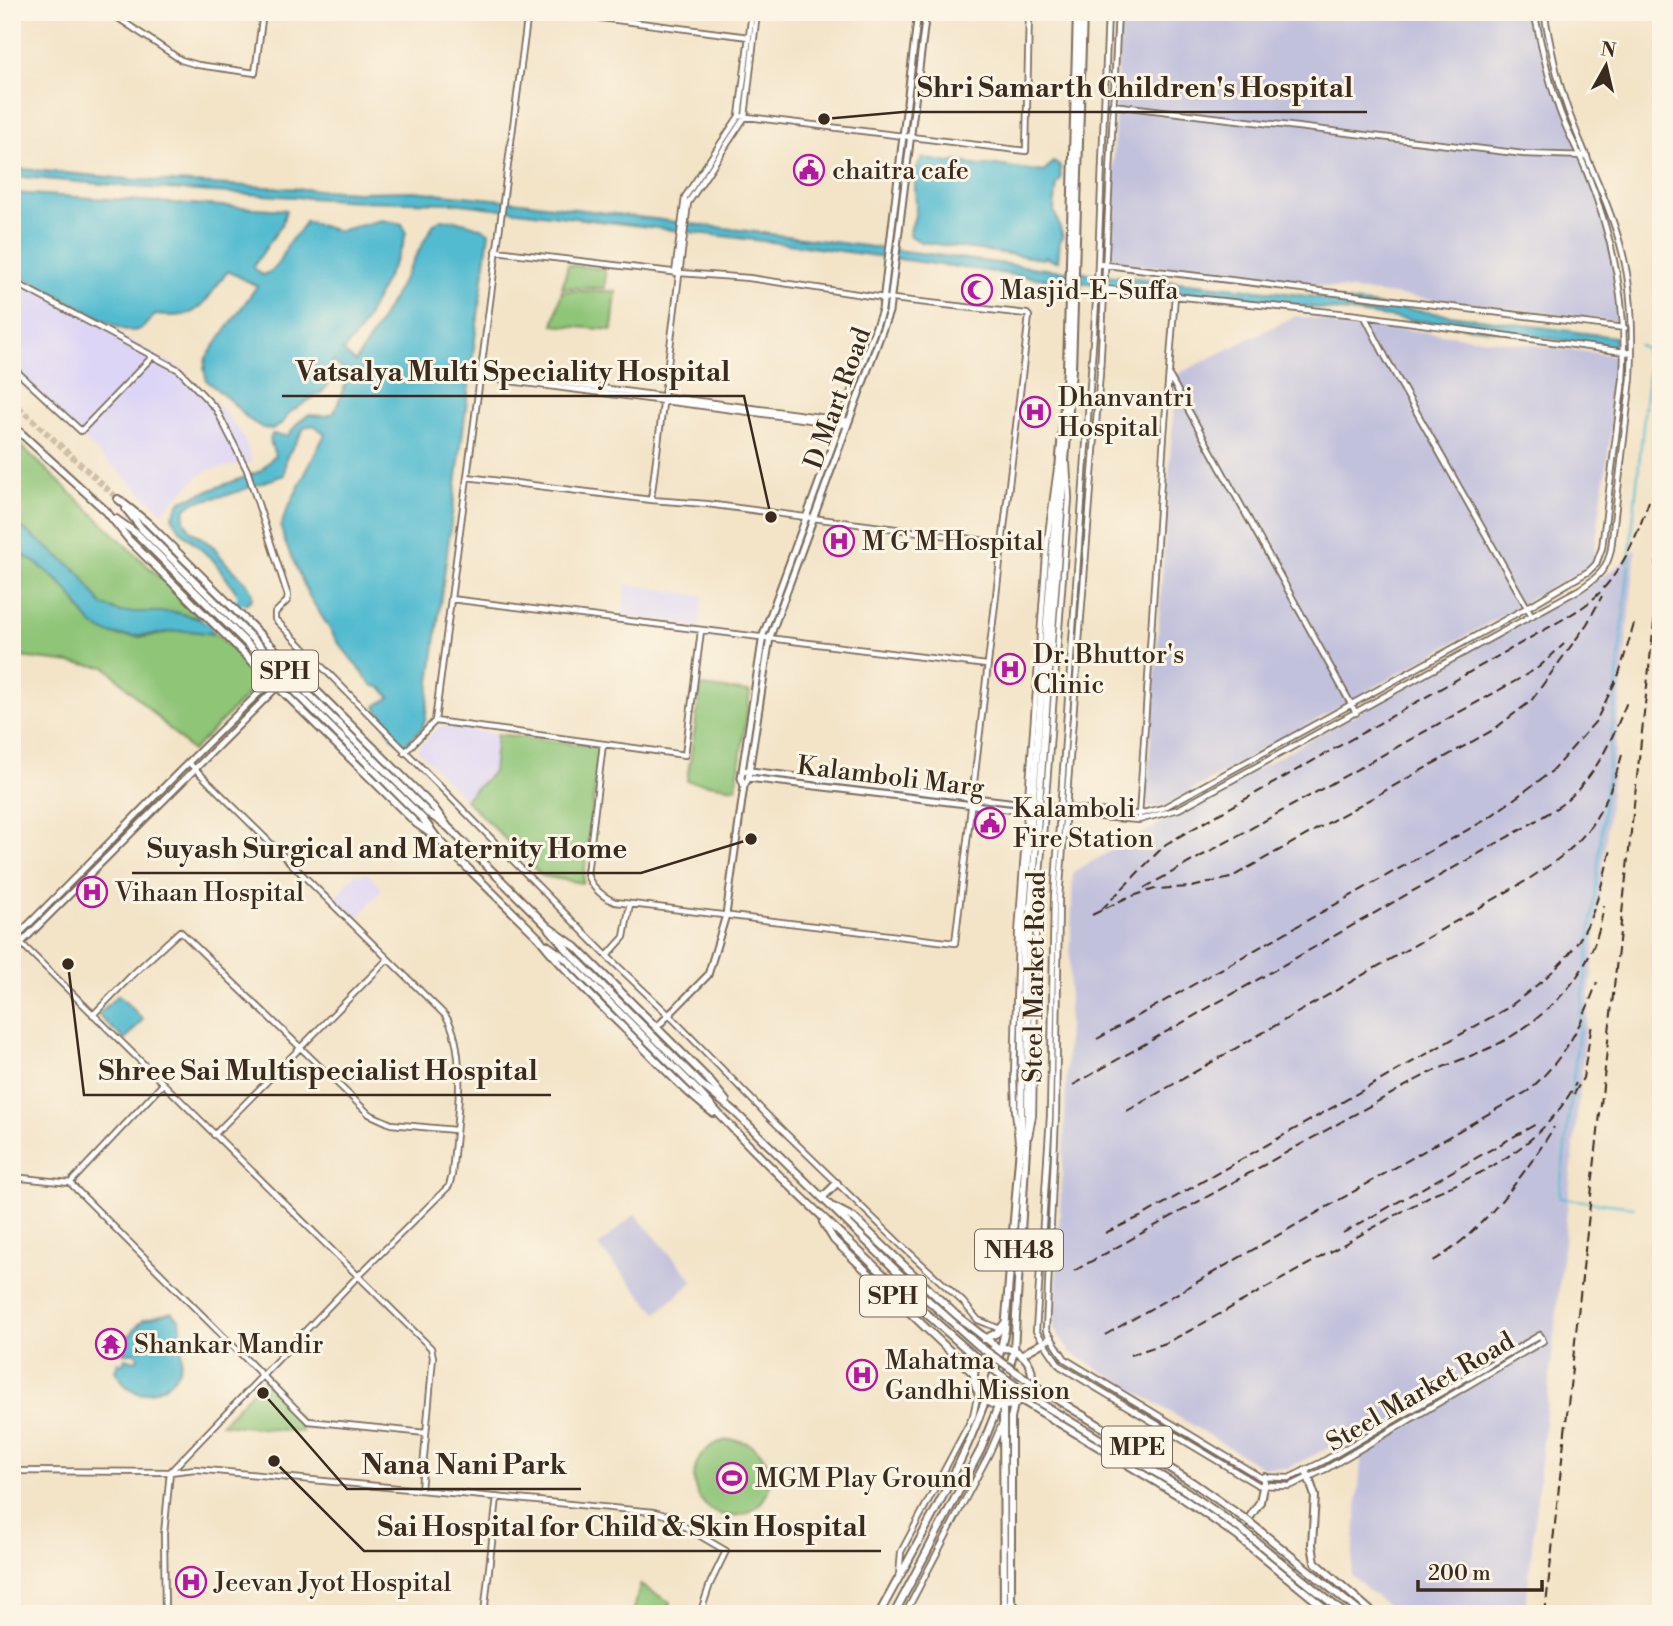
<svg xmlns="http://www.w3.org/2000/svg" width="1673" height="1626" viewBox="0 0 1673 1626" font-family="'Libre Bodoni',serif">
  <rect width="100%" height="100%" fill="#fcf5e5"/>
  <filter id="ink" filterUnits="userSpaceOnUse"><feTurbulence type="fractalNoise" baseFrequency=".0143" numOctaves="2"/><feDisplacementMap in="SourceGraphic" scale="14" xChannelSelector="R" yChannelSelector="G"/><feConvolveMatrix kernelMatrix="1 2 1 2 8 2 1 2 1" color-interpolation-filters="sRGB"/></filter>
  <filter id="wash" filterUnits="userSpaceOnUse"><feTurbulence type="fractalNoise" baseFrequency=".00686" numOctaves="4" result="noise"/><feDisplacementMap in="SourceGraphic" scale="28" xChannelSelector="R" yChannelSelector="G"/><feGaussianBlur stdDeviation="1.57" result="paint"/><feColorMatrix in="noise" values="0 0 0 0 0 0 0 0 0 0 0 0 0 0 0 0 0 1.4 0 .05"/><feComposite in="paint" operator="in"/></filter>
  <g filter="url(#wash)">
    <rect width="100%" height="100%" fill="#f3e4c8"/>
    <path fill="#ddd5f6" d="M12 276 178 367 226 413 244 438 252 462 209 470 201 474 162 512 12 373Z
      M626 584 703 596 699 627 622 616Z
      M440 726 497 734 493 772 465 799 417 749Z
      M357 872 361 876 367 873 382 889 358 918 335 898Z"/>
    <path fill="#c2c1dc" d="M1119 12H1532L1598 200 1617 273 1621 322 1110 261Z
      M1295 316 1612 355 1620 366 1593 561 1588 567 1169 803 1156 808 1146 807 1176 375Z
      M1636 549 1525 1614H1397L1351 1575 1364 1430 1288 1468 1262 1467 1070 1352 1054 1328 1065 1115 1073 872 1597 579 1618 567Z
      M635 1214 694 1281 657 1313 598 1246Z"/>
    <path fill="#8ec577" stroke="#64784a" stroke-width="2" d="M568 265 605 269V288H562Z
      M562 291H616L612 330 553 325Z
      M12 437 193 609 200 619 174 612H120L101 605 80 573 12 520Z
      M12 549 37 562 69 592 84 615 118 636 145 637 181 630 216 634 265 677 192 751 106 667 12 656Z
      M701 686 750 692 736 788 687 781Z
      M497 734 600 747 583 883 542 876 465 799 493 772Z
      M263 1380 301 1420 302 1432 221 1424Z
      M694 1478a38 38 0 1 1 76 0a38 38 0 1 1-76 0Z
      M640 1585 670 1602 668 1614H633Z"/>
    <path fill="#53bbd0" stroke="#477277" stroke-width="2" d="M922 158 950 163 956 161 979 166 996 165 1044 172 1053 162 1060 166 1061 179 1057 184 1054 210 1063 237 1060 240 1058 261 1048 259 1046 256 1044 259 921 242 909 235C911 225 916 218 916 207 916 192 911 173 922 158Z
      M12 168 139 180 357 192 414 191 513 201 1045 269 1278 292 1615 337 1614 348 1507 332 1278 303 1044 279 796 245 453 203 357 201 134 187 12 176Z
      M12 193 286 210 282 224 253 267 262 275C282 270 281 253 291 240 297 233 302 231 305 221L338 231 382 220 402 224 406 232 403 245 360 331 343 351 355 362 372 336 433 225 441 219C459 220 473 223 489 232L425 721 422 728 405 745 393 738 376 706 390 697 382 688 372 685 337 641 308 594 284 540 281 527 285 514 325 434 314 425 305 427 286 458 284 475 228 495 194 502 185 509 184 520 190 530 214 547 225 562 246 582 252 592V599L245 604 214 561 181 531 172 517 181 501 261 471 275 455 270 441 272 434 288 436 298 423 308 415 325 416 334 413 349 375 333 361 327 386 322 392 289 413 283 423 272 429 263 428 248 419 233 403 207 381 204 370 206 358 257 286 228 271C202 303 203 321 155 315 142 328 140 335 120 328L12 271Z
      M12 520 80 573 102 605 120 612H174L200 619 216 634C204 633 190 630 178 631 153 633 129 641 103 631 86 624 79 604 68 591 52 573 33 560 12 549Z
      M118 995 143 1019 125 1040 98 1015Z
      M171 1312 180 1320C184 1358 187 1387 140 1394L127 1387 115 1371 118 1362 123 1364 125 1358 135 1361 138 1359 136 1353H123L130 1340 127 1338 143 1320Z"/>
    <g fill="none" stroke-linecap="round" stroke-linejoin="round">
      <path stroke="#53bbd0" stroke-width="2" d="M1634 1207 1559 1198 1595 895 1649 366 1645 348 1638 345"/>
      <path stroke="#53bbd0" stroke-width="8" d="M206 626 241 601 240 590"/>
    </g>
  </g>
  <g filter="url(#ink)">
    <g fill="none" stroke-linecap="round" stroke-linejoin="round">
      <path stroke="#cebfa6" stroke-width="6" stroke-dasharray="6 3" stroke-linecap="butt" d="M12 401 118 499"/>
      <g stroke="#7b6b5a" stroke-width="8">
        <path id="minor" d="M109 12 181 60 198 65 255 73 263 12
          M588 12 601 18 749 37
          M1108 12 1097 288 1054 898 1050 1116 1036 1331 1060 1366 1258 1485 1290 1486 1326 1469 1543 1341 1542 1338
          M1118 12 1100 373 1059 898 1056 1115 1046 1330 1065 1359 1073 1364 1260 1477 1289 1478 1322 1462 1540 1335 1542 1338
          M1112 105 1524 154 1587 156
          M739 116 1026 151 1029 12
          M496 251 680 273 749 278 884 298 1027 314 1029 316 955 943 615 902C603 897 591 887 587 874L603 744
          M1098 264 1625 328
          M675 273 685 197 739 116 752 12
          M12 281 179 370 216 409 247 470 288 596 287 601 275 613V619L607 956 669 1015 771 1119 902 1246 963 1302 978 1320 1000 1329
          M1097 288 1357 315 1632 353
          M1365 317 1386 358 1532 616
          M12 367 81 431 153 356
          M481 372 849 421
          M480 377 848 425
          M1170 377 1356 713
          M467 477 651 500 707 504 1002 543
          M651 500 688 203 745 117 757 12
          M451 599 987 665
          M435 721 528 12
          M435 721 685 755 701 631
          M404 753 435 721
          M1038 805 1129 814H1139L1163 808 1528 607 1589 571 1596 564 1602 548 1623 379C1628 306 1613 237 1586 170 1577 148 1565 128 1558 106 1547 76 1541 43 1534 12
          M1038 812 1139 820 1179 809 1580 589C1597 578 1607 570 1611 549L1631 378C1633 338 1633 294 1623 255 1612 210 1591 169 1574 126 1559 90 1551 50 1544 12
          M1139 816 1164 435 1175 295
          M16 938 431 1348 433 1357 421 1490
          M607 956 624 937 630 904
          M93 1015 132 975 180 931 369 1114 391 1124 455 1130
          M214 1135 388 959
          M1029 1136 1033 1115 1036 927 1069 498 1067 464
          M1018 1141 1015 1110 1014 1078 1018 934 1047 542 1057 469
          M12 1177 70 1183 308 1421 426 1433
          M70 1183 163 1084
          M12 1471 170 1472 195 1469 654 1512 665 1515 726 1551 710 1584 700 1614
          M899 1576 901 1552 973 1416 978 1393
          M165 1614 164 1534 170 1472 358 1276 449 1186 452 1175C455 1133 470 1050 445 1015L189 763
          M484 1614 497 1497
          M905 1614 989 1454 1002 1424"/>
      </g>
      <g stroke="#7b6b5a" stroke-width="9">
        <path id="major" d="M293 671 299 659
          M742 770 1035 805
          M748 778 1033 812
          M744 786 741 778 763 635 882 310 918 12
          M12 941C102 852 188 759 280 673
          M12 952 286 678
          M654 1030 708 975 726 915 744 786 748 779 770 637 889 312 926 12"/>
      </g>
      <g stroke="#7b6b5a" stroke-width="10">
        <path id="highway" d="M12 425 107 512
          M118 499 148 523 434 808 448 827
          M126 509 142 529
          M106 511 130 541 417 824 437 838
          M116 519 137 534
          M428 813 448 827 548 927 570 953
          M423 819 437 838 539 938
          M548 927 576 947 708 1079 726 1101
          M538 937C565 971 596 1001 627 1031 655 1059 682 1089 713 1113
          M547 945 565 958
          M702 1085 736 1113 910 1284
          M697 1090C761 1162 833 1226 902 1292
          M822 1198 837 1183
          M833 1207 854 1218 956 1315 998 1348
          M823 1222 834 1240 974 1374
          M984 1339 997 1333 1004 1324
          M974 1377a29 29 0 1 1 58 0a29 29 0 1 1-58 0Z
          M1021 1355 1051 1338
          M1021 1400 1181 1497 1237 1536 1332 1614
          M1003 1406 1004 1614
          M1306 1470 1315 1496 1312 1545 1315 1562 1374 1614
          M1240 1532 1260 1502 1265 1477
          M1013 1603 1019 1614
          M879 1614C928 1523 985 1432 1005 1330L1021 1134 1023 923 1067 369 1077 12
          M894 1614 981 1449 1001 1399 1014 1350 1028 1114 1029 935 1072 369 1083 12
          M1011 1614V1419L1014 1404"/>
      </g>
      <use href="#minor" stroke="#fff" stroke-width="4.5"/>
      <use href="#major" stroke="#fff" stroke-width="5"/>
      <use href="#highway" stroke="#fff" stroke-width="6"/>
      <path stroke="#3b2a1e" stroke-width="2" stroke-dasharray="10 5" stroke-linecap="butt" d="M1656 568 1661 526
        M1144 888 1519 679 1539 667 1564 644
        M1101 910 1166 844 1560 621C1570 615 1583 608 1592 600 1622 573 1636 538 1649 501
        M1092 915 1126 898 1155 889 1192 887 1230 878 1493 730 1531 701 1587 624 1602 596
        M1097 1039 1487 819 1552 771 1596 721 1619 674 1634 624
        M1073 1085 1534 822C1545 815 1556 809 1566 801 1597 775 1614 735 1628 699
        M1574 1094 1583 1078 1592 1024
        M1127 1111 1529 879C1542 870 1557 861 1569 850 1597 826 1612 790 1622 755
        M1105 1233 1142 1216 1509 1007C1533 988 1560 969 1577 943 1596 915 1602 881 1611 850
        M1343 1233 1538 1123
        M1433 1261C1480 1235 1526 1173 1554 1127
        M1074 1271 1418 1079C1442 1066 1467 1058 1492 1047 1529 1029 1571 994 1589 956 1597 940 1601 923 1604 905
        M1105 1335 1528 1091C1564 1059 1581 1027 1597 982
        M1130 1355 1166 1343 1193 1329 1435 1193C1493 1170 1546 1140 1576 1083
        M1545 1614 1661 559"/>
      <g stroke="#7b6b5a" stroke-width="10" stroke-linecap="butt">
        <path id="highway-bridge" d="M142 529 428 813
          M137 534 423 819
          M570 953 702 1085
          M565 958 697 1090
          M910 1284 979 1346 1043 1391 1192 1482 1248 1521 1362 1614
          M902 1292 973 1355 1037 1401 1186 1491 1242 1530 1345 1614"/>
      </g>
      <use href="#highway-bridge" stroke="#fff" stroke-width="6"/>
    </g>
  </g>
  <defs>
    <g id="civic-ring" transform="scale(1.575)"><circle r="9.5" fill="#fcf5e5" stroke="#b5179e" stroke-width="1.5"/><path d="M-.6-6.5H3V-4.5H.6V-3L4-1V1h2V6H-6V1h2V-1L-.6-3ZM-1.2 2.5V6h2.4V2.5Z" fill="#b5179e"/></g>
    <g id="mosque-ring" transform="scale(1.575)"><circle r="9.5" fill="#fcf5e5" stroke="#b5179e" stroke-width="1.5"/><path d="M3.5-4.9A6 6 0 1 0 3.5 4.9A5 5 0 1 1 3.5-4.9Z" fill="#b5179e"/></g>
    <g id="hospital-ring" transform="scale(1.575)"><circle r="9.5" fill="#fcf5e5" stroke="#b5179e" stroke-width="1.5"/><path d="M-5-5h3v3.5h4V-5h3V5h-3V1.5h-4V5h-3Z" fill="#b5179e"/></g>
    <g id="temple-ring" transform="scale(1.575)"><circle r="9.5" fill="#fcf5e5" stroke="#b5179e" stroke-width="1.5"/><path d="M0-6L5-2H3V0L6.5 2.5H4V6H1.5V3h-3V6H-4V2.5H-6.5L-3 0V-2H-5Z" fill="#b5179e"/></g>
    <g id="stadium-ring" transform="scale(1.575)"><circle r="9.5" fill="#fcf5e5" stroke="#b5179e" stroke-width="1.5"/><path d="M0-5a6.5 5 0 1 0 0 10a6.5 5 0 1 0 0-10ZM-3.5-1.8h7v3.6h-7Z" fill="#b5179e"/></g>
  </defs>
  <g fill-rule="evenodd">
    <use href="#civic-ring" x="809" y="170"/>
    <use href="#mosque-ring" x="977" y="290"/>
    <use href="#hospital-ring" x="1035" y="412"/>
    <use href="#hospital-ring" x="839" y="541"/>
    <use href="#hospital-ring" x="1010" y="669"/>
    <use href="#civic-ring" x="990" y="823"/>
    <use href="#hospital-ring" x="92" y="892"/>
    <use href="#temple-ring" x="111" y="1344"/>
    <use href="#hospital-ring" x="862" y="1375"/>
    <use href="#stadium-ring" x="732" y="1478"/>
    <use href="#hospital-ring" x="191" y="1582"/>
  </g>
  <g text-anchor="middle" stroke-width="6" stroke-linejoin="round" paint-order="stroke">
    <g fill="#fcf5e5" stroke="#75675a" stroke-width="2">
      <rect x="252" y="650.5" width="66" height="41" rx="5"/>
      <rect x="975" y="1229.5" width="88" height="41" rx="5"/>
      <rect x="860" y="1275.5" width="66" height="41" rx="5"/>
      <rect x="1102" y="1426.5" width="70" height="41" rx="5"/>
    </g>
    <g font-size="24" font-weight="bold" fill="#3b2a1e">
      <text x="285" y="679">SPH</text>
      <text x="1019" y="1258">NH48</text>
      <text x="893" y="1304">SPH</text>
      <text x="1137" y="1455">MPE</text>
    </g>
    <g font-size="26" fill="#3b2a1e" stroke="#fcf5e5" text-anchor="start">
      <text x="832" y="179">chaitra cafe</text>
      <text x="1000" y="299">Masjid-E-Suffa</text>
      <text x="1058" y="406">Dhanvantri<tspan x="1058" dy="30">Hospital</tspan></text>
      <text x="862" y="550">M G M Hospital</text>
      <text x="1033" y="663">Dr. Bhuttor's<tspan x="1033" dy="30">Clinic</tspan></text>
      <text x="1013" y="817">Kalamboli<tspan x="1013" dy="30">Fire Station</tspan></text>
      <text x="115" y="901">Vihaan Hospital</text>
      <text x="134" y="1353">Shankar Mandir</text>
      <text x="885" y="1369">Mahatma<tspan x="885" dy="30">Gandhi Mission</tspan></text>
      <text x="755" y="1487">MGM Play Ground</text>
      <text x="214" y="1591">Jeevan Jyot Hospital</text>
    </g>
    <g font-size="26" fill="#3b2a1e" stroke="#fcf5e5">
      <text transform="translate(837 398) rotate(-70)" y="9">D Mart Road</text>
      <text transform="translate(891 776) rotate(7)" y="9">Kalamboli Marg</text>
      <text transform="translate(1034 977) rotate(-89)" y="9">Steel Market Road</text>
      <text transform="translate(1420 1391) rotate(-30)" y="9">Steel Market Road</text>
    </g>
  </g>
  <path fill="none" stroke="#3b2a1e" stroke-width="2.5" d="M824 119L903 112H1367M771 517L744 396H282M751 839L641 873H132M68 964L84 1095H551M263 1393L347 1489H581M274 1461L364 1551H881"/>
  <g fill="#3b2a1e" stroke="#fcf5e5" stroke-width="2.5">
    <circle cx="824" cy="119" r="7"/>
    <circle cx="771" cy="517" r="7"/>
    <circle cx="751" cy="839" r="7"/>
    <circle cx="68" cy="964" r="7"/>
    <circle cx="263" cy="1393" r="7"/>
    <circle cx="274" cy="1461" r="7"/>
  </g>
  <g font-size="28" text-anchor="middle" font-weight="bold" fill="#3b2a1e" stroke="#fcf5e5" stroke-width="6" stroke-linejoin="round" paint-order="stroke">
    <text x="1135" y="97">Shri Samarth Children's Hospital</text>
    <text x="513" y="381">Vatsalya Multi Speciality Hospital</text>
    <text x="387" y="858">Suyash Surgical and Maternity Home</text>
    <text x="318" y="1080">Shree Sai Multispecialist Hospital</text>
    <text x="464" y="1474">Nana Nani Park</text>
    <text x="622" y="1536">Sai Hospital for Child &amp; Skin Hospital</text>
  </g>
  <rect width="1673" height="1626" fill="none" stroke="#fcf5e5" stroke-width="42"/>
  <g transform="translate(1606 66) rotate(8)" stroke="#fcf5e5" stroke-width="5" paint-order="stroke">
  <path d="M0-5L12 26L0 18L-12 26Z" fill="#3b2a1e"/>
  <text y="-10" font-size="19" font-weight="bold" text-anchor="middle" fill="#3b2a1e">N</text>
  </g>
  <path d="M1418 1580v10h124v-10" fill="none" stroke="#3b2a1e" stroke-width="3.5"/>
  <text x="1428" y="1580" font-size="21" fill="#3b2a1e" stroke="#fcf5e5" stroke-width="5" paint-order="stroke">200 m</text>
</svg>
